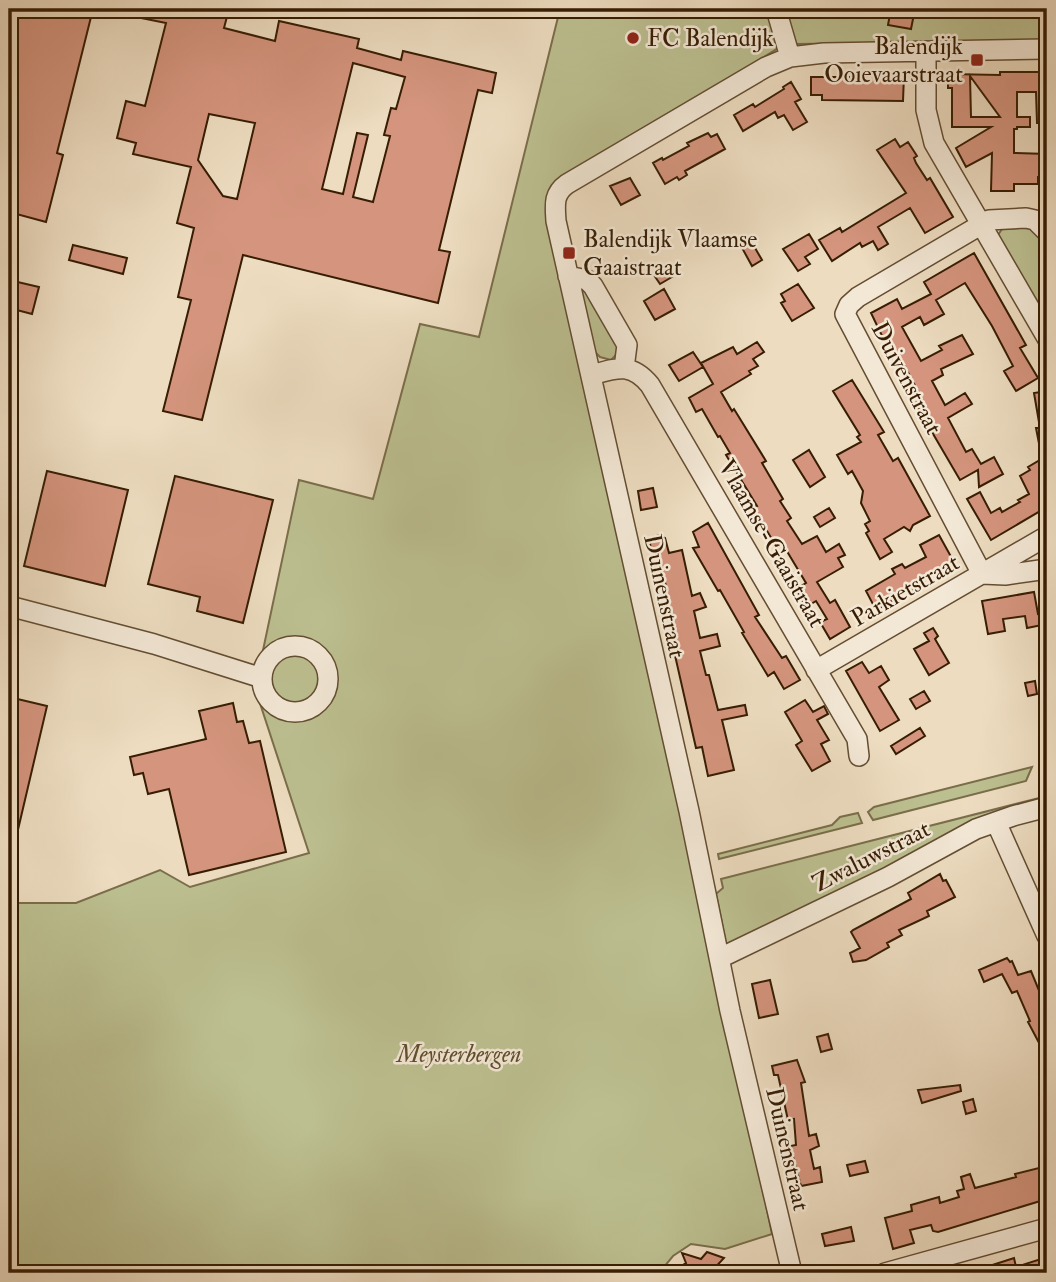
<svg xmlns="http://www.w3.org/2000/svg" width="1056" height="1282" viewBox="0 0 1056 1282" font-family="'IM FELL Double Pica',serif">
  <rect width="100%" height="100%" fill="#eddcc0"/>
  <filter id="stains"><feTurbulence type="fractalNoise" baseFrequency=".00286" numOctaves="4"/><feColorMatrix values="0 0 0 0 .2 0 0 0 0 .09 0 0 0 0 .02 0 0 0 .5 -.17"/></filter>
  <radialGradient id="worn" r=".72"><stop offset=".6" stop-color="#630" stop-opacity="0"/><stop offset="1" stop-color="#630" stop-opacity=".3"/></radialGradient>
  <path fill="#bcbf90" stroke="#7a6e4a" stroke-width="2" d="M560 9H771L783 45 680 110 556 183 772 1234 725 1249 691 1244 673 1256 659 1273H9V903H76L160 870 190 887 309 853 255 688 299 480 373 499 420 324 479 337Z
    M784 9H1047V41L795 44Z
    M1034 227 1046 240 1047 245V329L998 235 1002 229Z
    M582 286 617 343 618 353 611 360 600 357 595 352 580 289Z
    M1032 767 1026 781 873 820 868 812 874 807Z
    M1047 796V802L738 943 726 944 716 894 723 888 721 879Z
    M858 813 862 823 719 859 718 854 832 825 840 817Z"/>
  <path fill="#d4947d" stroke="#371d03" stroke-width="2" fill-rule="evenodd" d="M12 9H93L57 153 63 155 46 222 9 212V23Z
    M143 9 168 14 170 9H229L224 28 275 41 279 21 359 39 357 48 401 60 403 51 496 73 492 93 478 90 439 250 450 252 438 303 243 255 202 420 163 411 191 300 178 297 194 228 177 223 191 167 133 154 136 143 117 138 126 101 145 106 166 23 141 18ZM353 63 405 77 396 109 391 108 384 135 390 136 373 202 353 197 368 135 357 133 343 194 322 189ZM209 114 255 123 237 199 223 196 198 160Z
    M891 9H915L911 29 888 25Z
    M1000 72H1045L1047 120 1046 123H1037L1036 92H1017V117H1030V127H1017V129H1014V153L1047 154V178L1038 177V184H1014V191H991L992 153 966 167 956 148 991 127H952V88H948V74L1000 75ZM970 76 1000 117H971Z
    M864 75H904L903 101 822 100V95H811V77H863Z
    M791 82 801 99 795 102 807 122 793 130 784 115 778 118 775 112 743 131 734 115 753 104 755 107 784 89 783 87Z
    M708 133 711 137 717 134 725 149 685 171 687 175 679 180 677 177 665 184 653 163 662 158 663 160 689 146 687 143Z
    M895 139 900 147 908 142 917 156 914 158 916 163 927 180 930 178 953 217 925 233 910 208 878 227 888 244 878 250 873 241 862 247 860 243 832 261 819 240 840 228 842 232 906 193 877 150Z
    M630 178 640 195 621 205 610 186Z
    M809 234 818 249 805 257 810 264 798 271 783 249Z
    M751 241 762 260 752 266 741 246Z
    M73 245 127 258 123 274 69 260Z
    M974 253 1026 345 1020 348 1038 378 1016 391 1004 371 1013 366 992 326 965 283 936 300 944 314 924 325 920 317 902 327 921 361 942 350 939 346 962 335 973 354 941 369 943 375 932 381 945 405 965 393 972 404 948 418 966 452 972 449 981 464 994 457 1003 474 979 487 978 470 960 480 915 403 922 399 901 359 895 363 871 313 897 299 902 309 931 294 924 282Z
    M667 268 672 277 660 284 654 275Z
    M9 280 39 287 32 314 9 308Z
    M798 284 814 308 792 321 781 303 785 301 781 294Z
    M664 289 675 309 655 320 644 301Z
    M757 342 764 352 753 359 758 366 749 371 751 374 721 392 732 411 734 409 766 461 762 463 783 499 780 501 791 518 787 521 802 544 817 536 826 552 839 544 845 555 838 558 843 567 817 582 830 603 835 600 850 627 830 639 820 622 827 619 816 601 806 607 796 589 806 583 782 543 776 546 764 526 754 507 757 506 726 455 730 453 720 436 718 437 702 409 696 412 689 398 713 384 701 363 733 347 737 354Z
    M693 352 703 367 679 381 669 365Z
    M852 380 884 432 878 435 893 461 898 458 930 516 913 525 910 531 904 527 884 539 892 552 880 559 866 533 869 531 865 524 870 521 861 503 863 491 852 471 848 474 837 455 861 442 857 437 860 435 833 391Z
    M1047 391V459H1042L1036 428H1040L1034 393Z
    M809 450 825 477 810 487 793 460Z
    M1040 460 1047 474V507L991 540 967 499 980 492 991 513 1000 508 1002 512 1020 502 1018 500 1029 494 1020 476 1030 470 1028 467Z
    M47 471 128 490 105 586 24 566Z
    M175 476 273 500 243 623 197 611 200 597 148 584Z
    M653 488 657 507 641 510 638 491Z
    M829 508 835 518 820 527 814 517Z
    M708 523 759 615 755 617 782 658 786 656 800 680 784 689 774 672 768 676 742 633 744 632 720 590 718 591 693 548 699 547 693 532Z
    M659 535 665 538 669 553 682 550 692 596 700 593 706 607 694 611 700 638 717 634 720 646 700 651 706 675H709L718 710 745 705 747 715 722 720 734 770 708 776 702 747 696 748 674 651 677 650 665 591H667L661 564 654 565 650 544 653 537Z
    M939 535 954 562 923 579 925 583 876 610 866 591 895 574 892 569 902 564 905 568 926 557 920 545Z
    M1034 592 1038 614 1047 612V624L1027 628 1025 616 1003 619 1005 631 988 634 982 601Z
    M933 628 938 636 935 639 949 663 929 675 914 649 929 641 924 633Z
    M862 662 869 673 881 666 889 680 879 687 899 720 880 731 846 671Z
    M1035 681 1037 694 1028 696 1025 683Z
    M924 691 930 701 916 709 910 699Z
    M9 697 47 706 13 851H9Z
    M805 700 813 712 824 706 828 714 817 720 829 740 821 744 830 761 812 771 796 745 802 741 785 712Z
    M233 703 237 722 243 721 249 743 260 741 286 852 189 875 169 789 148 794 143 773 134 775 130 757 206 739 199 711Z
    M920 728 925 736 896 754 891 746Z
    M940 874 943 881 946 880 955 897 927 911 929 916 899 930 902 935 887 943 889 947 866 960 853 962 850 953 860 948 851 932 853 930 911 899 908 893Z
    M1007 958 1010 962 1012 961 1018 975 1031 971 1047 1010V1058L1028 1022 1030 1021 1017 991 1012 993 1002 974 984 982 979 970Z
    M770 980 778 1014 759 1018 752 984Z
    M828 1034 832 1049 821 1052 817 1037Z
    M797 1060 805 1082 801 1083 809 1136 816 1134 819 1146 810 1150 814 1169 820 1167 822 1182 801 1186 793 1157 788 1158 785 1147 796 1145 794 1119 788 1120 778 1075H774L772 1066Z
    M960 1085 961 1091 922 1103 918 1090Z
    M973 1099 976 1111 966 1114 963 1102Z
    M865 1161 868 1172 850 1176 847 1165Z
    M1047 1166V1199L938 1232 933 1231 931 1225 910 1230 914 1243 893 1249 885 1218 912 1211 911 1205 939 1197 940 1203 959 1197 957 1191 964 1189 961 1177 970 1174 975 1188 1016 1177 1015 1174Z
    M851 1227 854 1241 825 1246 822 1234Z
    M707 1252 724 1258 710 1273H685L683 1265 686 1263 682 1253 701 1259Z
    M1047 1257V1273H978L977 1270 1014 1258 1016 1267Z"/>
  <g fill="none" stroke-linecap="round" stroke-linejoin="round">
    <g stroke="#644d32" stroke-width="22">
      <path id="minor" d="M776 9 790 57
        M926 51V110L934 143 1047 338
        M568 276 587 280 593 286 627 345 624 368
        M591 375C617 368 631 362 650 385L857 739 859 756
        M982 574 845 314 849 305 858 297 989 220 1026 218 1035 220 1047 232
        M982 574 1005 575 1047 569
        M9 606 154 644 262 678
        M262 679a33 33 0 1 1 66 0a33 33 0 1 1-66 0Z
        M816 670 1047 536
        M996 822 1047 936
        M720 958 888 877 976 829 1013 816 1047 807
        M792 1273 730 1011 689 811 556 221C555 205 553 194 567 184L766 67 790 57 824 53 1047 49
        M885 1273 1047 1228"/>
    </g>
    <use href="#minor" stroke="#f3e8d6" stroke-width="19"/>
  </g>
  <g fill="#8f2418" stroke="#f3e8d6" stroke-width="2.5">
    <circle cx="633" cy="38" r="7"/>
    <rect x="970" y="53" width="14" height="14" rx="3.5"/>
    <rect x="562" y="246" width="14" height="14" rx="3.5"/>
  </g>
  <g text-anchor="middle" stroke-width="5" stroke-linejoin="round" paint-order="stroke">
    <g font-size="24" fill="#371d03" stroke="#f3e8d6" text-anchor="start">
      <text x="647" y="46">FC Balendijk</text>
      <text x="963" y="54" text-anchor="end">Balendijk<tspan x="963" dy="28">Ooievaarstraat</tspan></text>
      <text x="583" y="247">Balendijk Vlaamse<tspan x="583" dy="28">Gaaistraat</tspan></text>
    </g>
    <g font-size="24" fill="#371d03" stroke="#f3e8d6">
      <text transform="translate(907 378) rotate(62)" y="8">Duivenstraat</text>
      <text transform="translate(772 543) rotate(60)" y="8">Vlaamse-Gaaistraat</text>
      <text transform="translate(905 590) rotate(-30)" y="8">Parkietstraat</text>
      <text transform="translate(665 596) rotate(78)" y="8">Duinenstraat</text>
      <text transform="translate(871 856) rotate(-27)" y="8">Zwaluwstraat</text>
      <text transform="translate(788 1149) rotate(77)" y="8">Duinenstraat</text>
    </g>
    <g font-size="24" font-style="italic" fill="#5f4e2d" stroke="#f3e8d6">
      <text x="459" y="1062">Meysterbergen</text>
    </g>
  </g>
  <rect width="1056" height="1282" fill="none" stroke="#eddcc0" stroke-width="35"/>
  <rect x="10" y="10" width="1035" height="1261" fill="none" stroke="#371d03" stroke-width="3.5"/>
  <rect x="18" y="18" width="1021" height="1247" fill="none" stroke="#371d03" stroke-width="2"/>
  <rect width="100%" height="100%" filter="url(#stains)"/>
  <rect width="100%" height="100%" fill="url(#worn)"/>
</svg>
